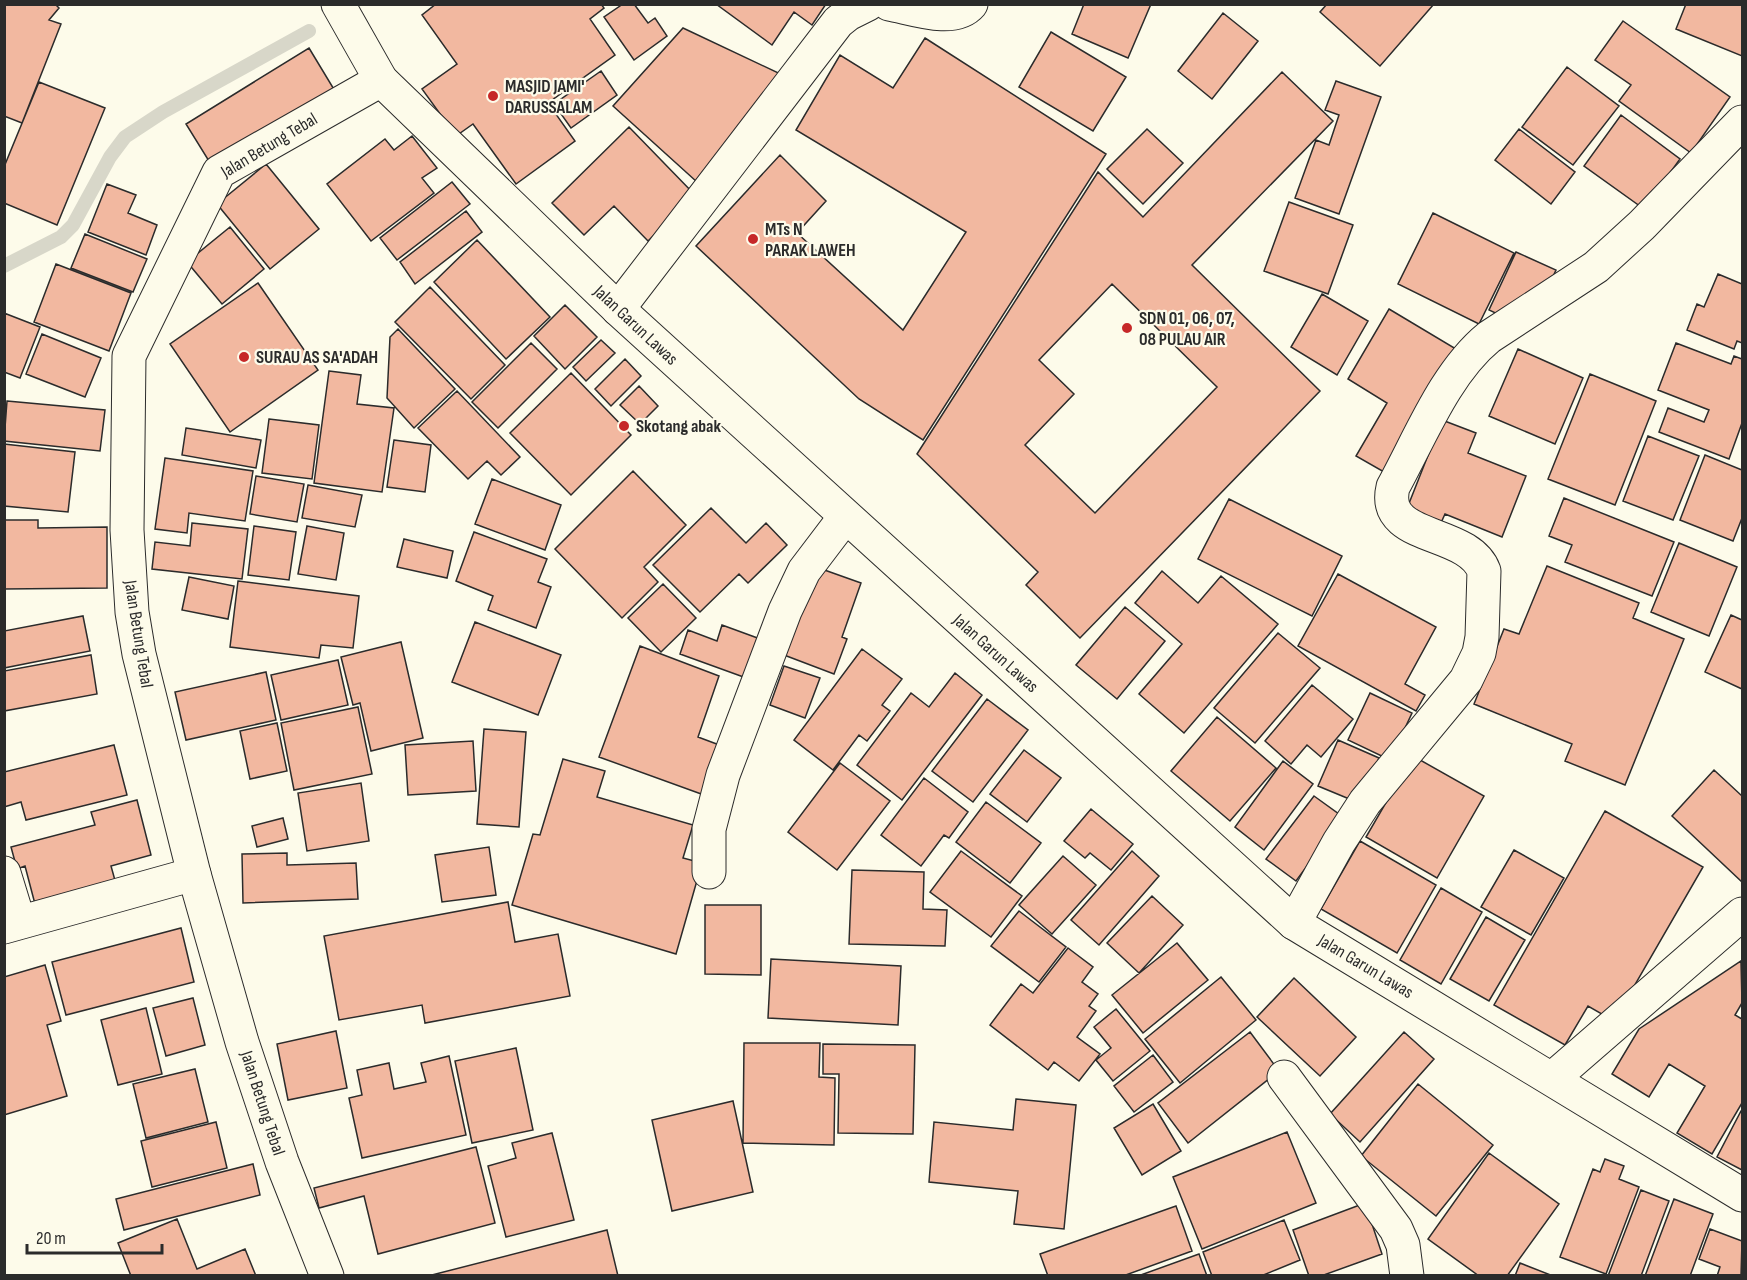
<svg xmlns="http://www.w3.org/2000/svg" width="1747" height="1280" viewBox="0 0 1747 1280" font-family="'Sofia Sans Condensed',sans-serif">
  <rect width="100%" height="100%" fill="#fdfbea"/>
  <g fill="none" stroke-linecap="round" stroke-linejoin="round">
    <path stroke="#d8d7c9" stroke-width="14" d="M4 266 61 237 73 225 110 157 125 137 163 112 309 31"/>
  </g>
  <path fill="#f2b8a0" stroke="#2b2b2b" stroke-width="1.5" fill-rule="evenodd" d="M4 4H55L59 8 49 20 61 24 22 123 4 116Z
    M436 4H601L604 8 590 19 615 55 548 103 575 141 516 184 473 124 456 136 422 89 457 64 422 15Z
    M623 4H634L648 23 655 18 667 36 634 60 604 17Z
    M716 4H826L812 25 794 12 772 45Z
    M1084 4H1151L1128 58 1072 34Z
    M1327 4H1434L1380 66 1320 12Z
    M1686 4H1742V56L1676 29Z
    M1223 13 1258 41 1212 99 1178 71Z
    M1623 21 1730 97 1691 153 1619 101 1631 85 1595 60Z
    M683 28 789 78 697 182 613 106Z
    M1051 32 1126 77 1093 131 1019 87Z
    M925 38 1106 154 923 440 859 399 696 246 780 155 826 201 797 233 903 330 966 232 796 130 840 55 893 88Z
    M309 48 335 91 212 166 186 124Z
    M1567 67 1619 106 1573 165 1522 127Z
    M601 71 617 95 571 128 554 104Z
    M1282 72 1333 121 1192 265 1320 391 1080 638 1026 585 1038 572 917 454 1098 172 1143 217ZM1112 284 1217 387 1095 513 1025 445 1074 394 1039 360Z
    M1336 81 1381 97 1339 214 1295 198 1316 140 1329 145 1339 115 1325 110Z
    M39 82 105 108 57 225 4 203V167Z
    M1621 115 1680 159 1644 209 1584 166Z
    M629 127 695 195 648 241 614 206 584 235 552 203Z
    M1147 129 1183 163 1143 204 1107 169Z
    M1519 129 1575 172 1551 204 1495 160Z
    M412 136 437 168 422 178 434 193 371 241 327 184 385 139 394 150Z
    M266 164 319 229 270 269 217 204Z
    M452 182 470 204 397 260 380 238Z
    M107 184 136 195 128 213 157 225 146 255 88 232Z
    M1289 202 1353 225 1328 294 1264 271Z
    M466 211 482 232 415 284 400 262Z
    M1433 213 1514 253 1479 324 1398 284Z
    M230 227 264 269 222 304 187 262Z
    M85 234 147 259 133 292 71 268Z
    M477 240 550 317 506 359 434 282Z
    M1516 252 1556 270 1542 300 1510 320 1489 310Z
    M56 264 131 293 109 351 34 322Z
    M1718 274 1742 284V343L1737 341 1734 349 1687 330 1697 304 1704 307Z
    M258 283 318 370 230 432 170 344Z
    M430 287 505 365 471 399 395 322Z
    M1322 294 1368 321 1337 375 1291 347Z
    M565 305 597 337 565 369 534 336Z
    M1389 309 1456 349 1384 472 1356 456 1387 403 1348 379Z
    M4 313 40 327 20 378 4 372Z
    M398 329 455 389 414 428 387 398 390 337Z
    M42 334 101 358 85 397 26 374Z
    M601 340 615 353 586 381 573 367Z
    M531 343 557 369 498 428 472 402Z
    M1676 343 1731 364 1734 356 1742 359V423L1729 459 1659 432 1668 408 1704 422 1709 410 1658 390Z
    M1518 349 1583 378 1555 444 1489 416Z
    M625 359 641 376 611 406 595 389Z
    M329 371 361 375 357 404 394 408 382 492 314 483Z
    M571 373 631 435 571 495 510 433Z
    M1590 374 1656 401 1615 505 1548 479Z
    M639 386 658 406 640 424 620 405Z
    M457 391 520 457 501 475 487 461 468 479 418 428Z
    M7 401 105 410 100 451 4 441Z
    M269 419 319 425 312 479 262 473Z
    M1442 420 1476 433 1468 453 1526 476 1502 537 1445 514 1440 525 1406 511Z
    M186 428 261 440 256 468 182 455Z
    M1648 436 1699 456 1673 520 1623 501Z
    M394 440 431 445 425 492 387 487Z
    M4 444 75 452 68 512 4 506Z
    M1705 455 1742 470V518L1733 541 1680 520Z
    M165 458 253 471 245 521 189 513 187 533 155 529Z
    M633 471 686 525 644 567 658 582 622 618 555 549Z
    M256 476 304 484 297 522 250 514Z
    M492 479 561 505 545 550 475 524Z
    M308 485 362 495 355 527 302 518Z
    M1564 498 1674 542 1652 596 1565 562 1572 545 1549 536Z
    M1229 499 1342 556 1312 616 1198 559Z
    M711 508 746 543 766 523 787 545 748 583 739 574 700 612 653 565Z
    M4 520H38V528L107 527V588L4 589Z
    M192 523 248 529 242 579 152 569 155 542 190 546Z
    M254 526 296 532 289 580 248 575Z
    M307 526 344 533 336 580 298 574Z
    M474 532 547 559 538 582 551 587 536 628 488 610 493 596 456 581Z
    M404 539 453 551 447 578 397 567Z
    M1679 543 1737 567 1709 636 1651 612Z
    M1547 566 1639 603 1633 618 1684 639 1625 785 1565 761 1572 744 1474 704 1504 629 1519 634Z
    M816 567 861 583 842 637 847 639 834 674 784 655Z
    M1162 571 1198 603 1221 576 1278 624 1184 733 1139 694 1182 644 1135 603Z
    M1338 574 1436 627 1405 684 1425 695 1416 711 1298 646Z
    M189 577 234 586 228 619 182 610Z
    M238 581 359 596 353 648 321 645 319 658 230 647Z
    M663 584 696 618 661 652 628 618Z
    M1125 607 1165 641 1117 699 1076 665Z
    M1731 615 1742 620V689L1705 672Z
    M83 616 90 651 4 668V631Z
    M475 622 561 655 538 715 452 682Z
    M722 625 763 640 749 679 680 654 688 630 717 641Z
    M1278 633 1320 668 1255 743 1214 708Z
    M401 642 423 738 371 751 360 703 353 705 341 657Z
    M640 646 719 676 698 737 722 746 704 795 599 757Z
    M862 649 902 679 882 705 890 711 867 741 859 735 833 770 794 740Z
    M91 655 97 694 4 711V671Z
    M338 660 348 705 281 720 271 675Z
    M784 666 820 678 805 718 770 705Z
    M266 672 276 720 186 740 175 692Z
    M955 673 982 695 902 800 857 765 911 693 929 707Z
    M1312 685 1353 719 1321 757 1307 745 1291 764 1265 741Z
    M1370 693 1412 713 1390 760 1348 740Z
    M987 699 1028 730 973 802 932 771Z
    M358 707 372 774 294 790 281 723Z
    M1217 717 1276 768 1230 821 1171 771Z
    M277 723 287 771 250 779 240 731Z
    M484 729 526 732 519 827 477 824Z
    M1338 740 1379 758 1359 803 1318 786Z
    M473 741 476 791 408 795 405 745Z
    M114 745 127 795 26 820 21 802 4 807V772Z
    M1024 750 1061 778 1027 822 990 794Z
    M1413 756 1484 796 1437 878 1366 837Z
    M563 759 605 771 597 797 693 825 683 858 702 863 676 954 512 905 533 834 540 835Z
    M1283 761 1313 784 1264 850 1235 827Z
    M840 763 890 801 837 870 788 832Z
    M1714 770 1742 796V882L1672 816Z
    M924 778 968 812 949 838 944 835 921 866 881 835Z
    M361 783 369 841 307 851 298 793Z
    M1314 796 1343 817 1296 881 1266 859Z
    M137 800 151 855 111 866 116 884 35 904 25 866 17 869 11 847 95 825 91 812Z
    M986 802 1041 843 1010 883 956 842Z
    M1091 809 1133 844 1111 870 1090 853 1085 858 1064 841Z
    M1605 811 1703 867 1614 1021 1588 1006 1565 1045 1494 1005Z
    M283 818 288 839 257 847 252 826Z
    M1360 841 1436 885 1397 953 1321 909Z
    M489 847 496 895 442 902 435 855Z
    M1514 850 1564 878 1531 935 1481 907Z
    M961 851 1022 896 991 937 930 892Z
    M1132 851 1159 876 1099 945 1071 920Z
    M287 853V865L356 863 358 899 243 903 242 854Z
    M1063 856 1096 885 1052 934 1019 905Z
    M852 870 924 872 923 909 947 910 945 946 849 944Z
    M1441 888 1482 912 1441 984 1400 960Z
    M1152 896 1183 925 1139 973 1107 943Z
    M508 902 515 942 558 934 570 996 425 1023 422 1005 339 1020 324 936Z
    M705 905H761V975L705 974Z
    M1019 911 1066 947 1039 982 991 946Z
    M1486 917 1525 940 1489 1001 1450 979Z
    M181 928 194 982 66 1015 52 962Z
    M1177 943 1208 980 1143 1033 1112 995Z
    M1068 948 1093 967 1082 982 1098 994 1089 1006 1096 1011 1077 1037 1100 1054 1079 1081 1054 1062 1048 1070 990 1025 1021 984 1033 993Z
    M771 959 901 966 898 1025 768 1018Z
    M1741 961 1742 1003 1735 1015 1742 1019V1103L1712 1154 1677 1133 1705 1086 1669 1064 1649 1097 1612 1074 1639 1029Z
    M45 965 61 1021 47 1025 67 1096 4 1115V977Z
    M1221 977 1256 1020 1180 1083 1145 1039Z
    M1294 978 1356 1037 1320 1076 1257 1017Z
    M193 998 205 1045 166 1056 153 1008Z
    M146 1008 162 1074 118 1085 101 1020Z
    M1116 1009 1150 1051 1113 1081 1096 1060 1111 1048 1094 1027Z
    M336 1031 347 1088 288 1100 277 1044Z
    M1250 1032 1279 1071 1188 1143 1158 1103Z
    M1404 1032 1434 1059 1360 1142 1330 1114Z
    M744 1043H820L819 1077 835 1078 834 1145 743 1143Z
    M823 1044 915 1045 913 1134 838 1133 839 1074H823Z
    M516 1048 533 1130 472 1143 455 1061Z
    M1153 1055 1173 1082 1134 1112 1114 1086Z
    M449 1056 466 1135 362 1158 349 1098 362 1095 357 1070 389 1063 394 1089 426 1082 421 1063Z
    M195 1069 208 1122 146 1138 133 1084Z
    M1418 1084 1493 1145 1436 1216 1361 1156Z
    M1016 1099 1076 1105 1064 1229 1014 1224 1018 1191 929 1182 934 1122 1013 1130Z
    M733 1101 753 1192 672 1211 652 1120Z
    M1153 1104 1181 1151 1142 1175 1114 1128Z
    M1741 1111H1742V1170L1717 1157Z
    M216 1122 227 1168 152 1187 141 1141Z
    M1287 1132 1316 1203 1202 1249 1173 1177Z
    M552 1133 574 1220 506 1237 488 1166 516 1158 512 1143Z
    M476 1147 495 1223 378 1254 364 1196 319 1208 314 1188Z
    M1489 1153 1559 1204 1507 1276H1479L1428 1239Z
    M1605 1159 1624 1166 1619 1179 1639 1187 1606 1274 1560 1257 1593 1169 1600 1172Z
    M253 1164 260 1195 124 1230 116 1199Z
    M1641 1190 1669 1201 1641 1276H1608Z
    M1674 1199 1713 1214 1690 1276H1645Z
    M1365 1203 1382 1254 1321 1276H1309L1293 1230Z
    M1176 1206 1192 1251 1123 1276H1048L1040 1254Z
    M177 1219 197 1269 245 1249 256 1276H131L118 1243Z
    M1284 1220 1300 1260 1261 1276H1212L1203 1252Z
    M1710 1229 1742 1241 1741 1276H1717L1720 1267 1699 1259Z
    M607 1230 618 1276H428Z
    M1199 1254 1207 1276H1138Z
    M1520 1263 1553 1276H1515Z"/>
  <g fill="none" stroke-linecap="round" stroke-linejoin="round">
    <g stroke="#2b2b2b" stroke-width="35">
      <path id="minor" d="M889 4C912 8 954 24 971 4
        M618 309 838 22 848 14 868 4
        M709 872V829L723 775 785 611 804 571 845 517
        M4 873 19 922
        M1294 923 1339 842 1365 802 1466 680 1479 653 1482 637 1484 571C1468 528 1380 542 1393 487 1420 438 1445 373 1489 337L1596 267 1642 225 1742 122
        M4 927 194 874
        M1284 1077 1396 1229 1403 1245 1407 1276
        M1553 1078 1742 914"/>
    </g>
    <g stroke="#2b2b2b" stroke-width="35">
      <path id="tertiary" d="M327 1276 282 1162 242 1042 194 874 139 654 132 612 127 530 129 356 219 172 381 80"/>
    </g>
    <g stroke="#2b2b2b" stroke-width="35">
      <path id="secondary" d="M338 4 381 80 618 309 1294 923 1742 1195"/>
    </g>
    <use href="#minor" stroke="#fdfbea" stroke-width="33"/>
    <use href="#tertiary" stroke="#fdfbea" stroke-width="33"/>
    <use href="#secondary" stroke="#fdfbea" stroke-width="33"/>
  </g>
  <g fill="#c62828" stroke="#fdfbea" stroke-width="2">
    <circle cx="493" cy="96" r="6"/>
    <circle cx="753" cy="239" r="6"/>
    <circle cx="1127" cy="328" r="6"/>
    <circle cx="244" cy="357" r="6"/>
    <circle cx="624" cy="426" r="6"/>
  </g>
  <g text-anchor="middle" stroke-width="4.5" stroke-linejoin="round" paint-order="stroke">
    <g font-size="18" font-weight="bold" fill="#2b2b2b" stroke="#fdfbea" text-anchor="start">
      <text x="505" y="92">MASJID JAMI'<tspan x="505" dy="21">DARUSSALAM</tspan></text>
      <text x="765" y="235">MTs N<tspan x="765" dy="21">PARAK LAWEH</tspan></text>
      <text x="1139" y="324">SDN 01, 06, 07,<tspan x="1139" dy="21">08 PULAU AIR</tspan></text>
      <text x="256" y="363">SURAU AS SA'ADAH</text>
      <text x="636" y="432">Skotang abak</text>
    </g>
    <g font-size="18" fill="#2b2b2b" stroke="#fdfbea">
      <text transform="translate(269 145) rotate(-31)" y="6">Jalan Betung Tebal</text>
      <text transform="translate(636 325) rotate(43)" y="6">Jalan Garun Lawas</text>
      <text transform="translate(139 634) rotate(81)" y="6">Jalan Betung Tebal</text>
      <text transform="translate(996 653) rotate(42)" y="6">Jalan Garun Lawas</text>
      <text transform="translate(1366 966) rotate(31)" y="6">Jalan Garun Lawas</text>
      <text transform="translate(263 1103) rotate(72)" y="6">Jalan Betung Tebal</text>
    </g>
  </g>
  <rect width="1747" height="1280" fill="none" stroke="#2b2b2b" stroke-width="12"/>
  <path d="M27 1244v9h135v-9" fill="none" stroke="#2b2b2b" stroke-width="3"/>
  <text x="36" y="1244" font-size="18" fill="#2b2b2b" stroke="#fdfbea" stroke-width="4.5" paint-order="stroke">20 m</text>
</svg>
